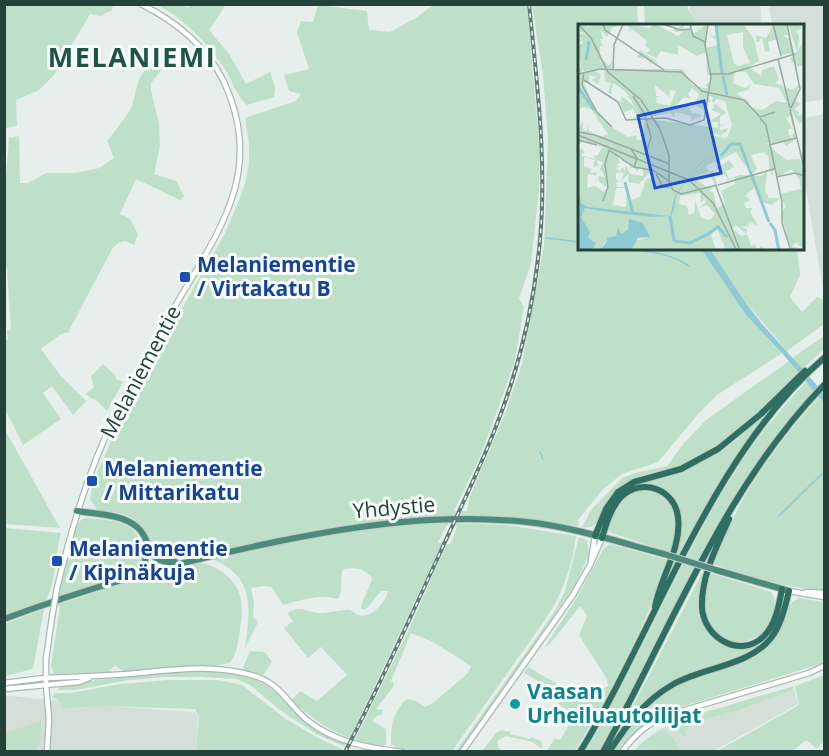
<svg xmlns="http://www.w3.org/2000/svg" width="829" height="756" viewBox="0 0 829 756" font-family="'Open Sans',sans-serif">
  <rect width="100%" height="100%" fill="#e6efeb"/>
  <path fill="#d4dfda" d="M689 5H760L762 25H693Z
    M769 5H824V99L804 103V26L772 25Z
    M824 114V294L804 178V118Z
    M794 688 798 704 714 751 634 752 639 745 657 731 676 721Z
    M11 696 118 707 195 712 198 717 196 751H5L4 697Z"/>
  <path fill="#bfe0c8" d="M110 4 113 5 112 10 101 16 90 14 54 75 39 90 16 100 17 126 5 128V5Z
    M157 5H183L188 8 190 5H223L225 6 209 30 230 55 246 84 270 72 275 87 274 97 247 105C236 96 233 82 225 69 208 44 185 19 157 5Z
    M318 5 367 11 369 30 390 32 416 18 433 5H527L540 155 539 191 531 263 519 299 524 307 515 360 503 395 480 457 454 511H457L454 516C402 518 351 523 300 533 265 540 231 549 197 555 187 557 175 562 165 559 148 555 149 531 136 521 125 512 109 512 97 510L90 499 93 483 125 408 224 235C235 210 251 179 249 150 249 140 247 129 245 118L296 101 301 94 289 91 284 75 309 69 297 32 301 21 313 22Z
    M532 5H637L638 25 580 26V249H701L746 315 782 353 717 395 698 414 658 462 622 474 603 489 577 521 579 522 578 526 538 520 459 516 462 511H467L470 496 505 414 522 364 544 245 548 140 543 75Z
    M644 5H687C689 15 695 16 698 25H645Z
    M152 60 162 69 151 83V90L159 124 160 145 154 174 176 181 184 196 180 200 136 179 120 214 130 219 138 234 134 245 126 241 118 243 112 249 70 329 69 332 61 334 41 349 60 375 86 401 73 415 52 386 43 393 61 419 23 445 5 409V342L8 339 7 331 11 330 7 268H4V203L9 138 19 136 20 183H28L46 173H76L99 168 114 158 107 141 125 118 132 106 139 79Z
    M710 249H797L800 275 790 297 802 312 817 297 824 300V324L787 351 743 299Z
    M824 336V349L802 370 792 358Z
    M789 361 798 373C767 404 730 447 689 463 668 472 642 471 624 485 618 489 612 494 608 501 601 512 599 531 582 527L591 510 622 478 635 473 667 466 684 443 706 420Z
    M103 364 115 375 116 379 123 382 107 411 96 400 92 399 86 394 94 387 91 376Z
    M806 382 814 390 782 427 740 488 712 537 605 743 599 751 584 752C644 655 684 546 748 452 765 427 786 404 806 382Z
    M819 397 824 403V590C786 589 749 576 713 564 721 544 730 524 740 505 761 466 789 430 819 397Z
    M773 406 740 449 688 536 668 577C676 549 697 491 651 485 645 484 638 485 632 485 663 476 696 469 723 450 741 437 757 420 773 406Z
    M4 428 60 528 5 524Z
    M647 489C682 498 678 524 671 553L612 533 608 530 609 522 627 495Z
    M87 518C122 521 146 523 142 566L134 573 58 597 76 526 82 519Z
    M450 523 446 526 438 543 443 542 350 738C325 728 311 718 292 700L300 691 317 701 347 675 321 647 308 658 284 628 293 621 287 613C299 605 305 611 318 613 327 614 337 610 346 610 352 609 353 613 358 615 371 619 386 602 388 591H381L366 609H361C362 598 370 589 372 578 364 568 355 567 343 569 339 580 344 590 338 599 319 594 302 600 283 605L272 587 263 586 251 588 254 603 253 617 258 622 245 648C250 609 256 578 213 559 291 540 370 525 450 523Z
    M456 523 507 525 576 536C572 568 561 597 543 623L452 751C434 751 406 756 391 744 391 725 392 713 407 699L416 701 425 707 433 703 468 673 471 666 433 642 411 633 391 681 394 683 393 687 376 709 383 710 381 715H378L372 721 386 729V744L382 747 354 742 409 629 446 545 451 543 457 527 454 526Z
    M5 528 61 533C55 554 56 582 46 600L5 616Z
    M579 537 587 540 589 555 575 585 460 751H456L555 611 565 591Z
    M610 544 668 560C646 627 611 691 575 751H547L555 738 560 740 575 715 558 704 563 696 524 673 528 667 581 698 593 694 608 686 607 679 579 635 587 616 580 606 550 644 544 648 573 604 604 548Z
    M710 558C705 576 698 594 700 612 704 646 744 662 768 635 775 627 778 611 782 601H785C781 613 777 628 768 638 754 655 730 659 711 666 679 676 638 698 622 727Z
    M200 563C210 564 218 568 226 575 246 592 243 612 239 636 237 646 237 655 229 663L214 666 194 665 123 672 115 665 109 672 54 674 51 665 60 607 57 605 126 582Z
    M711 573 771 592 774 597C782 639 720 663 707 619 702 604 707 587 711 573Z
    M799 598 824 602V663L661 713 662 714 640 728 619 751 612 752C642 710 658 692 707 673 727 665 754 660 770 644 781 632 782 616 791 603Z
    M44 609 33 669 5 676V624Z
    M250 651 265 652 272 662 264 674 258 675 246 672 243 668Z
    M187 671C212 672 242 671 264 684 279 692 286 705 298 716 312 729 328 736 346 744L343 746 316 734 280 710 250 685 237 679 202 677H164L129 680 75 690H57L61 687 96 680Z
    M824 675V741L817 749 806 740 793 751H717L799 705 795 686Z
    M169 680H217L242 685 283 717 318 738 342 749 341 752 196 751 199 717 195 709 103 706 64 708 58 700 52 697 55 693H70L121 684Z
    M794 686 792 690 736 711 694 722 686 730 687 735 684 737 672 722Z
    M41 721V737L37 751H5V733Z
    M502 730 510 732V734L530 739 531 737 541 741 543 747 540 748 533 742 506 736 498 740V747L501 751H482L496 733Z
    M666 730 683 751H657L644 748 641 751H635C642 740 653 734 666 730Z"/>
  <path fill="#8ec9d4" d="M701 249H710L743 299 762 324 824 393V403L782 353 746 315Z"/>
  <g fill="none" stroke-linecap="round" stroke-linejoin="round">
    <path stroke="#8ec9d4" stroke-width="1.5" d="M546 238 580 242
      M629 249C651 252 670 253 689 266
      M540 452 543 459
      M779 516 824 472"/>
    <g stroke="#a8b8b2" stroke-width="7">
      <path id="tertiary" d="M45 678C73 677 100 676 128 674 172 670 217 662 260 678 281 686 290 706 307 720 334 742 368 748 402 752
        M47 752 49 720 46 685 79 682 89 678
        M622 752C634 735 647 724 665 716L809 673 824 666"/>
    </g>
    <g stroke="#a4bbb3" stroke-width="7">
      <path id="secondary" d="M591 560 595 536
        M57 588C72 527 89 468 117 412 137 372 159 334 181 296 224 224 264 166 223 80 206 46 175 21 141 4
        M789 591 824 597
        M806 592 824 593
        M4 683 45 678
        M4 689 46 685V659L52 617
        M462 752 573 595 590 565 602 538"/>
    </g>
    <g stroke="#c2cac8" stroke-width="8">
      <path id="trunk" d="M77 511C95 514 122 514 137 527 154 541 143 563 175 562
        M716 570 789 591
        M138 575 145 565 146 546
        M4 619C93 586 182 561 275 542 358 525 442 513 527 522 573 527 619 542 664 554"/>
    </g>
    <g stroke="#c2cac8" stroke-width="8">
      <path id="motorway" d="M729 519C717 546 701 576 702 607 703 637 740 660 764 636 776 624 779 605 782 589
        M595 536 606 509 618 492 634 482 681 469 718 449 761 414 805 371
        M602 538C606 524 611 507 622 496 643 477 675 490 678 517 682 548 660 578 655 607
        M580 752C657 626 711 455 824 358
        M603 752C672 627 724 488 824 385
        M609 752C626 726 644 701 672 685 702 667 748 667 771 638 781 625 785 607 789 591"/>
    </g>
    <use href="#tertiary" stroke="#fff" stroke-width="4.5"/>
    <use href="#secondary" stroke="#fff" stroke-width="4.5"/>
    <use href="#trunk" stroke="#4c8a7c" stroke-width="6"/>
    <use href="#motorway" stroke="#2f6f62" stroke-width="6"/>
    <g stroke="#5f7d75" stroke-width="4">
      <path id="rail" d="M345 752C379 687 409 621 439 555 457 515 477 475 493 434 518 373 534 306 540 240 547 161 537 83 529 4"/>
    </g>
    <use href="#rail" stroke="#f7fbf9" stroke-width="1.5" stroke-dasharray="4.5" stroke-linecap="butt"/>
    <g stroke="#a4bbb3" stroke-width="7" stroke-linecap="butt">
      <path id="secondary-bridge" d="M52 617 57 588"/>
    </g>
    <g stroke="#c2cac8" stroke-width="8" stroke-linecap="butt">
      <path id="trunk-bridge" d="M664 554 716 570"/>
    </g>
    <use href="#secondary-bridge" stroke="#fff" stroke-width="4.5"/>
    <use href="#trunk-bridge" stroke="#4c8a7c" stroke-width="6"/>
  </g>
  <g fill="#1a4fb4" stroke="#f7fbf9" stroke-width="2">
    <rect x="179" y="271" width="12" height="12" rx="3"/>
    <rect x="86" y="475" width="12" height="12" rx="3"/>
    <rect x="51" y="555" width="12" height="12" rx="3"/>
  </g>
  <circle fill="#0f9aa8" stroke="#f7fbf9" stroke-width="2" cx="515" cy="704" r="6"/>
  <g text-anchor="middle" stroke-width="6" stroke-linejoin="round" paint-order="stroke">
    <g font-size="21" font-weight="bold" fill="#164399" stroke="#f7fbf9" text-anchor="start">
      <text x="197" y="272">Melaniementie<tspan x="197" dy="24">/ Virtakatu B</tspan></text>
      <text x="104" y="476">Melaniementie<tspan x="104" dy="24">/ Mittarikatu</tspan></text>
      <text x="69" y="556">Melaniementie<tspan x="69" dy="24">/ Kipinäkuja</tspan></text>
    </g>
    <g font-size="21" fill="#24423a" stroke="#f7fbf9">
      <text transform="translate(141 372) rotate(-62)" y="7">Melaniementie</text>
      <text transform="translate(394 508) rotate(-5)" y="7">Yhdystie</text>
    </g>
    <g font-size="21" font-weight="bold" fill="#0d838f" stroke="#f7fbf9" text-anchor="start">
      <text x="527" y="699">Vaasan<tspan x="527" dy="24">Urheiluautoilijat</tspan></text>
    </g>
    <g font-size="27" font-weight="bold" letter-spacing="1.5" fill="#1f5548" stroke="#f7fbf9">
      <text x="132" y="67">MELANIEMI</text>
    </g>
  </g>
  <g transform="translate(578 24)">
    <rect width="226" height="226" fill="#e6efeb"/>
    <path d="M1 0H9V4L15 0H45L33 4 32 9 39 14 28 8 31 11 29 13 22 5 25 15H22L25 22H22V32L31 42 34 37 33 46 42 45 35 44 37 39V44L49 45H105L114 61 125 64H130L127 62 131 58 132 62 133 53 129 50 128 28 119 32 100 21V31L83 27 77 36 81 41 76 37 73 40 64 30 66 35 59 33 62 26 76 36 78 34 68 29 73 26 67 22 69 17 54 5 50 8 52 4 46 0 71 4 77 0 100 12 105 7 97 8 95 3 99 5 106 0 105 5H112L114 10 120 7 118 3 121 6 129 0 128 24 139 21V16L132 12 139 11 138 0H165L176 15 181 37 167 45 172 44 183 52 184 46 196 42 201 56 197 59 214 66 221 61 218 77 223 80 216 85 221 88 219 92 226 89V97L221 100 214 87 216 107 212 92 208 94 214 104 210 106 213 116 217 115 213 112 217 108 218 115 208 122 205 118 184 120H189L208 136 222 135 227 149 226 226 218 218 214 223H220L213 226 203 191 205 182V186L208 183 202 170 223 165 221 155 214 145 199 153 196 144 195 151H192L195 147 191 148V133L186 128 173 131 179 145 175 149 168 132 170 140 166 141 158 128 137 139 140 144 151 136 156 143 148 147 151 155 162 151 183 152 189 147 187 167 191 174H202L194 181 185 178 178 162 167 172 173 176 166 179 168 184H175L172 188 180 202 173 198V202L170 196 171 203 161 202 169 205 168 210 158 201 155 205 163 212 169 210 173 222 177 220 179 226 184 222 186 226H148L139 205 133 211 138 226H53L57 217 71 213 66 203 26 219 23 226H0V186L9 182 2 180 0 174V127L4 124 7 129 2 131 9 133 11 128 9 133 18 135 15 131 19 132 25 123 6 117 0 121V109H5L0 106 5 97V106L9 107V100L11 107 17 109H6L23 113 30 110 13 85 4 83 0 87 3 80 0 82V51L16 46 23 51 20 61 14 56 18 53 11 51 12 64 11 59 6 58 14 82 35 104 50 113 58 111 59 116H65L66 97 69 95 140 104V98H130L143 90 134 86 137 79 148 89 142 93V101L150 100 142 102V106L150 104 149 107 142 112 135 108 131 111 149 114 154 101 147 77 138 75 137 78H134L135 73 130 72 133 78H128V87L116 81 121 70 114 64 110 70 114 75 106 73 96 84 114 80 111 82 114 89 122 90 124 92 113 97V92L97 88 96 95 93 89 69 93 65 87 67 94 65 90 64 95H54L59 92 55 85 46 88 42 79 44 72 57 83 47 67 35 59 33 71 30 69 33 59 27 58 26 44 6 47 4 42 5 47 0 49 3 42 0 23 5 18 0 16 4 15 0 11 6 9 0 7ZM165 8V23L172 39 160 42 156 39 149 11ZM157 47 168 48 176 60 201 64 209 79 198 77 184 86 171 83V78L158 69 170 66 173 60 167 64 155 59ZM77 61 91 73 92 66 98 67 92 82 79 79 78 74 83 72H78ZM39 132 44 134 43 140 44 137 52 141V146L54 142 60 148 61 144 65 146V152L52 150 48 142 47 147 44 143 43 147 38 145 42 142H38L42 138ZM6 133 17 136 15 143 21 142 18 136 25 138 22 145 27 153 20 152 18 159 21 152V158L30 164 29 169 27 165 26 168 17 162 9 164 10 150 18 152 19 148 11 149 14 145 6 143ZM136 138 139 145 131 148 137 161 130 164 116 153 131 148 128 142ZM145 144 143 147 150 155 148 157 156 154 157 160 143 167 148 183 147 179 139 184 135 168 131 167 139 159 135 147ZM41 148 46 149 43 157 51 150 50 158 61 160 71 149 82 160 75 154 68 155 62 173 53 176 50 164H61H49L47 157 48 163H39L38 159 42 157 38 156V149ZM38 164H49L48 183 35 181ZM122 169 123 179 127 174 128 178 121 184 129 181 137 190 132 196 123 194 117 176 116 189 111 191 109 182 101 180 102 172ZM196 0H208L211 11H205L213 16 216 29 203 31 199 16H195L190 18 192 27 182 29 187 28 185 17 183 13 182 17 178 18V11L188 14ZM210 0H220L224 4 217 7 221 11 220 26 224 19 225 5 223 0 227 3 225 42H218L212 35 219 27Z" fill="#bfe0c8" fill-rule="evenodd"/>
    <path d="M146 131 138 133 127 135 115 147 98 172 96 186 93 192 73 193 30 188 7 184 3 193 12 208 10 214 18 219 14 226H0V161L3 179 10 183 92 192 97 172 114 148 126 135ZM51 195 65 199 72 213 60 214 53 226H22L30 216 28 214 38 212 40 203 43 210 50 206Z" fill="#8ec9d4"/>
    <path fill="none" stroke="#8ec9d4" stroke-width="3" d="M138 0 144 50M8 36 11 17M145 52 149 71M0 63 16 86M143 132 153 120H162L191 198M47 158 55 190M92 192 96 217 112 219 128 211M192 199 197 206 201 227M128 211 140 203 149 213"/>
    <path fill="none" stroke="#98aaa4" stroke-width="1.5" d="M0 0 13 14 30 48 63 76 82 105 91 131V157L72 144M25 0 27 6 86 46M85 0 102 6 113 5M112 0 115 12 127 18M195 0 203 32M209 0 222 65 213 84M200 35 212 84M35 45 36 21 45 0M102 47 124 67M6 48 4 61 19 88 34 103M0 50 22 45 103 48M133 50H150L217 30M6 56 40 78 48 96 68 95 69 98M123 67 166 76 182 93 197 88M55 72 66 89M212 85 227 148M66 89 68 95 88 94 112 101 126 96 133 53 127 21 130 0M182 94 188 101 204 178V199L213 227M0 108 17 111 92 140M0 111 111 156 135 179 159 227M0 116 19 121M191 121 218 114M53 125 59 134 56 143M31 126 56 143 73 146M68 130 73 113 69 99M78 150 85 163H92M198 153 217 149 227 152M91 157 95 166 103 170 139 161M140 161 196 145M138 162 162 227M25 177 30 163 27 140 31 126"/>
    <path fill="#1d4ed8" fill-opacity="0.15" stroke="#1d4ed8" stroke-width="3" d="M126 77 143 149 77 164 60 92Z"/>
    <rect width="226" height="226" fill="none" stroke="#24423a" stroke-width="3"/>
  </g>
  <rect width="829" height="756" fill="none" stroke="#24423a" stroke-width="12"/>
</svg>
